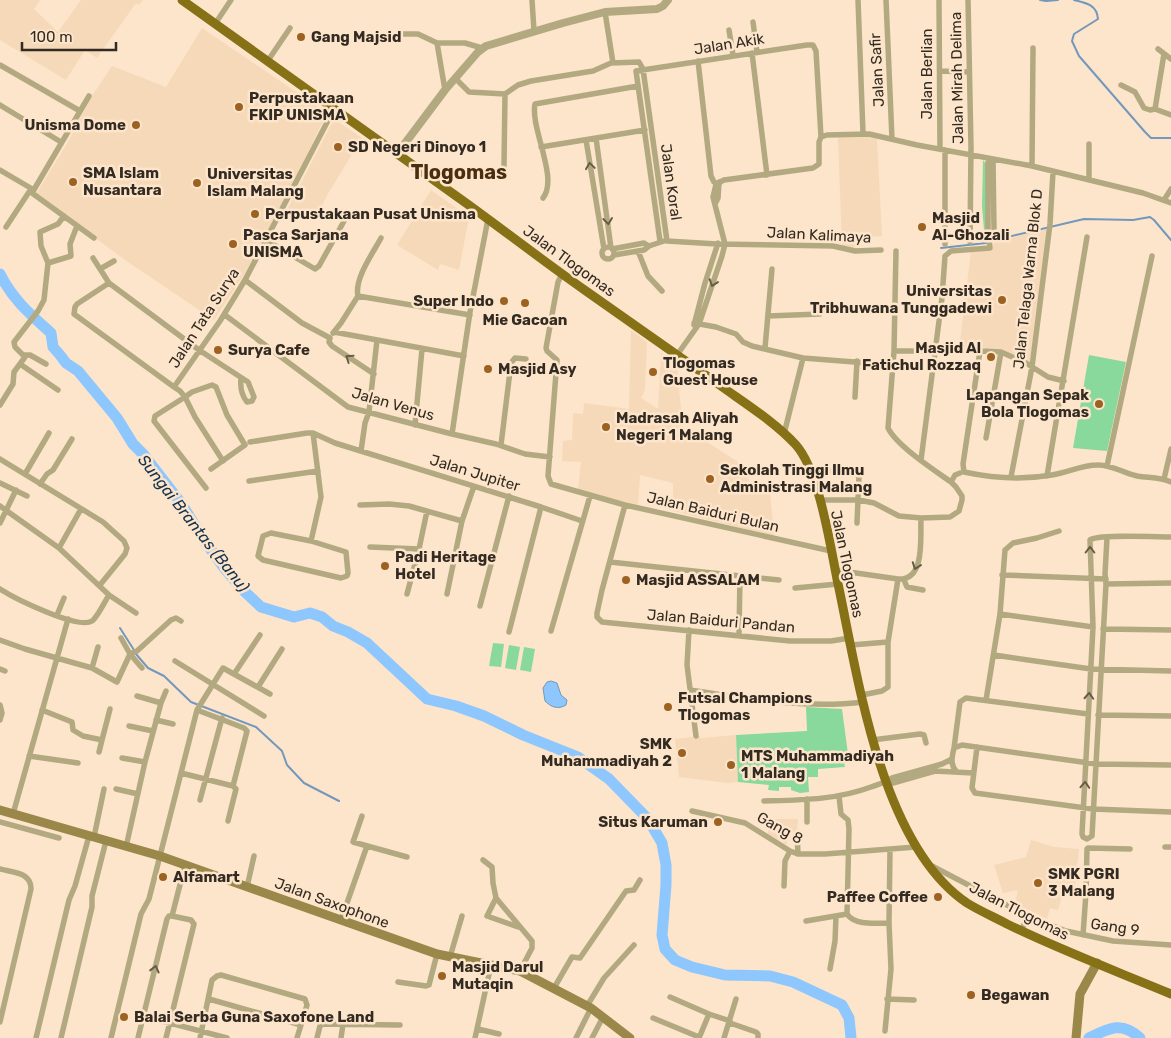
<svg xmlns="http://www.w3.org/2000/svg" width="1171" height="1038" viewBox="0 0 1171 1038" font-family="Rubik,sans-serif">
  <rect width="100%" height="100%" fill="#fde5cb"/>
  <path fill="#f6d9b8" d="M0 0H40L34 9 58 32 81 0H143L139 5 136 3 97 58 85 50 66 80 0 40Z
    M202 28 327 113 287 196 245 273 214 320 125 260 36 194 68 142 92 96 112 66 166 87Z
    M334 119 362 138 329 192 313 222 288 208Z
    M854 136 877 138 882 236 855 238V248H842L838 137Z
    M431 190 469 217 459 270 440 264 438 270 397 245Z
    M1047 229 1030 364 1018 357 959 350 971 251 992 249 994 242Z
    M631 330 647 342 645 390 641 398 658 409 661 353 677 366 682 420 674 421 746 467 751 493 770 491 774 536 673 511V483L640 475 638 505 578 490 581 462 562 461 563 441 572 440 573 413 583 414 584 403 629 409Z
    M736 735 738 782 727 783 679 777 675 739 693 737 700 736V738Z
    M768 819H798L797 832 787 833V845L768 834Z
    M1031 840 1054 847 1079 849 1074 894 1063 893 1058 910 1050 908 1047 919 1015 903 1018 890 1003 893 994 865 1026 857Z"/>
  <path fill="#89d89c" d="M983 160 986 164 987 242H985L982 206Z
    M1089 355 1126 362 1107 451 1073 448Z
    M493 643 504 644 501 667 489 666Z
    M509 645 520 647 516 670 505 668Z
    M524 647 535 649 531 672 520 670Z
    M806 707 842 709 848 754 843 755 845 767 818 769V777H808L809 792 800 793 791 790V787H779V791L768 790 769 785 738 782 736 735 807 731Z"/>
  <path fill="#8ec6fe" stroke="#7398bc" d="M551 681 557 683 561 695 567 700 566 705C558 710 551 707 545 701L543 688 547 682Z"/>
  <g fill="none" stroke-linecap="round" stroke-linejoin="round">
    <path stroke="#7398bc" stroke-width="2" d="M1040 0 1046 1 1058 0
      M1074 0C1087 3 1097 5 1098 19L1074 34 1072 41 1079 56 1145 132 1151 138H1171
      M995 240 1084 219 1133 220 1150 217 1154 220 1171 240
      M941 248 986 243
      M120 628 134 650
      M136 654 148 668 164 676 191 702 256 727 282 751 287 765 304 783 339 801"/>
    <path stroke="#8ec6fe" stroke-width="11" d="M0 274C13 300 30 314 51 333L53 347 60 355 66 363 78 371 117 418 133 444 144 455 181 503 204 540 225 569 244 591 261 607 294 617 310 613 322 617 333 626 348 632 367 643 427 699 456 706 484 716 523 735 578 757 609 779 648 819 662 843 666 865V885L662 935 665 949 675 960 692 967 725 975 770 976 793 982 842 1005 849 1018 851 1038
      M1089 1038C1109 1028 1122 1021 1140 1038"/>
    <path stroke="#b3a981" stroke-width="5.5" d="M532 0 534 31
      M858 0 863 133
      M886 0 892 139
      M939 0 940 149
      M968 0 971 147 970 242
      M605 12 613 63
      M753 22 757 52
      M215 24 231 0
      M729 30 733 55
      M398 34H418L437 43H465L482 48
      M437 43 445 90
      M1158 49 1171 59
      M752 53 767 175
      M698 61 711 176 714 182 719 185
      M267 62 290 28
      M0 65 80 111
      M940 71 969 72
      M455 78 469 92 505 94 518 85 531 81 593 71 611 63 639 62 643 69 667 241 717 244 833 246 855 251 881 250
      M1121 85 1135 92 1144 108 1150 110 1155 109 1171 115
      M0 105 61 142
      M1155 109 1164 54
      M821 137 827 135 869 134 917 145 1032 166 1143 193 1171 203
      M596 138 611 248
      M586 140 604 249
      M541 147 645 130
      M504 166 505 94
      M1032 166 1033 48
      M0 170 34 190
      M1089 180V144
      M32 193 94 238
      M543 198C559 178 530 128 535 104L638 86
      M1164 200 1171 189
      M715 204 718 198 719 182
      M6 227 29 192 32 193 89 96
      M990 239 994 229 993 159
      M266 240 315 269 319 266 348 214
      M660 241 636 71 807 45H813L816 51 821 137 819 142V164L813 168 724 180 716 184 713 197 725 244 722 256 699 324 677 355
      M945 244V150
      M602 253a6 6 0 1 1 12 0a6 6 0 1 1-12 0Z
      M612 249 644 243 649 246
      M638 251 648 276 662 291
      M896 251 894 351 888 428C897 446 934 470 951 482
      M614 255 644 250 649 246 664 241
      M93 258 109 283 199 350 248 382 254 397 252 401 247 402C242 396 240 387 241 378
      M48 263 71 256 70 244 77 226
      M100 269 114 261
      M562 274 558 282 546 348 547 351 557 360 548 476 551 484 625 505 831 551
      M245 280 302 323 330 338
      M109 283 77 304 75 307 74 314 174 387 220 321 245 280 334 109
      M358 296 470 315
      M358 296C354 279 373 253 381 238
      M225 315 348 407 452 434 496 444 525 454 550 457
      M768 316 820 314
      M694 323 716 327 736 334 743 342 752 346 803 358 893 365
      M694 325 705 283 718 243
      M334 332 464 356
      M333 333 341 323 358 296
      M330 338 329 342 332 346 374 374
      M765 348 772 269
      M894 351H980L1001 352 1026 363 1048 377 1064 381
      M24 355H30L46 364
      M20 364 58 390
      M174 387 180 391 185 397 192 392 212 385 216 387 227 415 245 445 211 469
      M855 397 857 361
      M0 405 13 384 14 372 25 357 15 347 14 342 38 311 44 300 48 263 41 246 40 232 58 224 64 216
      M415 425 422 349
      M452 434 470 312 488 219
      M784 434 803 358
      M986 438 1001 352
      M250 442 307 433H313L335 443 541 507 582 521
      M501 445 511 363 515 358 526 359
      M361 451 365 423 369 412 377 340
      M0 459 103 522 124 541 127 548 125 554 100 585
      M921 460 942 298 945 256 951 251 990 248 988 230V158
      M1107 466 1152 256
      M811 471H839L859 475 857 523
      M964 472C992 478 1023 480 1052 475 1067 473 1082 465 1097 465 1111 464 1123 473 1137 476 1149 478 1160 477 1171 482
      M964 472 963 464 980 351
      M25 474 49 433
      M1047 476 1087 237
      M1011 477 1032 367 1050 224 1053 172
      M1164 479 1171 449
      M249 481 318 471
      M0 483 27 496
      M40 484 47 474 53 470 72 439
      M206 488 154 421 155 416 185 397 195 417 223 461
      M819 500H859L874 503 899 516 921 518 950 517 959 511 962 500V496L956 487 951 482 955 475 960 473
      M360 505 389 504 409 506 462 521
      M625 505 602 590 597 613V617L602 622 790 641H831L850 638
      M0 506 59 548 109 595 136 613
      M0 523 16 490
      M271 533 311 541 346 552 348 573 347 576 341 578 263 560 258 556 263 536Z
      M1107 538 1105 574 1106 584 1092 836 1087 839 1083 837 1082 834 1093 627 1090 540C1098 534 1157 537 1171 537
      M311 541 321 497 313 433
      M370 547 419 549 427 511
      M59 548 81 509
      M610 562 779 580
      M835 570 898 579C926 581 920 536 921 518
      M1002 575 1106 579
      M904 580 907 587 923 590
      M1106 584 1171 583
      M795 588 838 584
      M0 589C14 598 78 630 92 621 97 618 105 601 109 595
      M407 594 419 549
      M447 594 462 521 474 486
      M480 606 509 496
      M1000 614 1093 627
      M57 615 64 598
      M1103 629 1171 630
      M689 630 687 665 696 736
      M551 631 590 496
      M509 632 541 507
      M739 635 740 575
      M0 640 25 649 92 668 117 682 130 654 121 638
      M851 645 888 642
      M994 655 1091 669 1171 671
      M175 661 264 716
      M92 668 98 647
      M142 668 130 654 137 651 171 620 176 618 181 621
      M0 669 5 671
      M234 674 260 635
      M258 687 282 649
      M690 690C747 699 806 709 864 702
      M862 695 882 691 888 687V642L898 579
      M986 700 1000 614 1005 550 1013 543 1037 538 1059 531
      M161 703 166 691
      M0 705 2 713 0 720
      M42 710 72 722 73 730 83 736 102 740 110 709
      M197 710 244 728 247 731 233 786 236 789 228 821
      M1098 715 1171 716
      M156 720 173 724
      M129 726 153 731
      M872 740 920 734 924 735 926 743
      M977 747 972 788 975 793 1093 809 1171 812
      M954 748 960 702 966 698 1088 714
      M99 752 102 740
      M29 756 78 763
      M122 758 145 762
      M956 771C950 764 952 757 954 748L962 745 1096 764 1171 765
      M181 773 233 786
      M886 782 893 783 935 771 973 773
      M116 789 138 794
      M807 799V822
      M200 800 222 718
      M764 801C801 800 836 800 871 787 879 784 885 783 892 778L942 764 952 759
      M692 811 745 823 790 851 798 854H825L916 847
      M13 814 68 619
      M362 816 353 842 407 857
      M0 822 59 838
      M797 835 798 854
      M94 837 104 789
      M126 847 145 762 161 703 137 696
      M1165 847H1171
      M483 860 492 867 493 883 496 898 532 941V948L520 971
      M932 866 1028 916 1066 931 1113 941 1171 945
      M0 869C14 873 31 872 31 889L0 1022
      M784 886 785 861 790 851
      M247 887 254 856
      M496 898 487 916 518 927
      M847 914C855 926 876 923 889 923
      M341 920 367 846
      M806 921 847 914 849 829 848 820 841 814 839 796
      M1021 931 1028 916
      M1083 935 1086 893 1087 849 1088 848 1130 849
      M450 957 462 916
      M830 969 835 941 836 916
      M398 982 426 986 429 985 437 954
      M554 988 572 957 580 958 626 891 634 890 640 880
      M670 997 709 1014 730 1021
      M209 999 301 1025
      M887 999 914 1000
      M587 1006 604 978 634 945
      M143 1016 227 1038
      M653 1018 699 1037
      M730 1023 756 1032 758 1034V1038
      M478 1029 499 1034
      M885 1031 891 969 889 923 890 850
      M36 1038 69 900 75 886 89 836
      M61 1038 92 907V896L106 841
      M111 1038 141 914 149 899 197 710 223 668 270 694
      M138 1038 167 919 169 916H172L185 865
      M166 1038 194 924 191 920 172 916
      M200 1038 212 980 217 976 221 975 305 999 307 1005 297 1038
      M317 1038 320 1026 322 1024 400 1025
      M341 1038 343 1024
      M475 1038 491 965
      M576 1038 591 1008
      M592 1038 603 1017
      M699 1038 709 1014
      M724 1038 736 999"/>
    <path stroke="#b3a981" stroke-width="8" d="M397 154 445 90 478 52 486 46 563 23 605 12 657 9 663 6 668 0"/>
    <path stroke="#99884a" stroke-width="9" d="M0 810 160 856 437 954 520 971 591 1008 630 1038
      M1076 1038 1080 994 1097 963"/>
    <path stroke="#867117" stroke-width="9" d="M182 0C277 68 372 135 466 203 506 232 546 263 586 291 629 321 671 351 714 381 741 401 773 420 796 445 819 471 830 544 837 579 858 676 880 844 967 903 980 911 994 917 1007 924 1060 950 1116 971 1171 994"/>
  </g>
  <defs><path id="oneway-chevron" d="M-2-3.5L2.5 0L-2 3.5" fill="none" stroke-width="1.6" stroke-linecap="round" stroke-linejoin="round" transform="scale(1.25)"/></defs>
  <g stroke="#665d47">
    <use href="#oneway-chevron" transform="translate(590 166) rotate(-98)"/>
    <use href="#oneway-chevron" transform="translate(608 221) rotate(83)"/>
    <use href="#oneway-chevron" transform="translate(713 283) rotate(109)"/>
    <use href="#oneway-chevron" transform="translate(349 358) rotate(-146)"/>
    <use href="#oneway-chevron" transform="translate(1090 550) rotate(-90)"/>
    <use href="#oneway-chevron" transform="translate(916 566) rotate(110)"/>
    <use href="#oneway-chevron" transform="translate(1089 696) rotate(-87)"/>
    <use href="#oneway-chevron" transform="translate(1085 785) rotate(-86)"/>
    <use href="#oneway-chevron" transform="translate(155 969) rotate(-76)"/>
  </g>
  <g fill="#9c6221" stroke="#fde5cb" stroke-width="2">
    <circle cx="301" cy="37" r="5"/>
    <circle cx="239" cy="107" r="5"/>
    <circle cx="136" cy="125" r="5"/>
    <circle cx="338" cy="147" r="5"/>
    <circle cx="73" cy="182" r="5"/>
    <circle cx="197" cy="183" r="5"/>
    <circle cx="255" cy="214" r="5"/>
    <circle cx="922" cy="227" r="5"/>
    <circle cx="233" cy="244" r="5"/>
    <circle cx="1002" cy="300" r="5"/>
    <circle cx="504" cy="301" r="5"/>
    <circle cx="525" cy="303" r="5"/>
    <circle cx="218" cy="350" r="5"/>
    <circle cx="991" cy="357" r="5"/>
    <circle cx="488" cy="369" r="5"/>
    <circle cx="653" cy="372" r="5"/>
    <circle cx="1099" cy="404" r="5"/>
    <circle cx="606" cy="427" r="5"/>
    <circle cx="710" cy="479" r="5"/>
    <circle cx="385" cy="566" r="5"/>
    <circle cx="626" cy="580" r="5"/>
    <circle cx="668" cy="707" r="5"/>
    <circle cx="682" cy="753" r="5"/>
    <circle cx="731" cy="765" r="5"/>
    <circle cx="718" cy="822" r="5"/>
    <circle cx="163" cy="877" r="5"/>
    <circle cx="1038" cy="883" r="5"/>
    <circle cx="938" cy="897" r="5"/>
    <circle cx="442" cy="976" r="5"/>
    <circle cx="971" cy="995" r="5"/>
    <circle cx="124" cy="1017" r="5"/>
  </g>
  <g text-anchor="middle" stroke-width="5" stroke-linejoin="round" paint-order="stroke">
    <g font-size="15" font-weight="bold" fill="#332b21" stroke="#fde5cb" text-anchor="start">
      <text x="311" y="42">Gang Majsid</text>
      <text x="249" y="103">Perpustakaan<tspan x="249" dy="17">FKIP UNISMA</tspan></text>
      <text x="126" y="130" text-anchor="end">Unisma Dome</text>
      <text x="348" y="152">SD Negeri Dinoyo 1</text>
      <text x="83" y="178">SMA Islam<tspan x="83" dy="17">Nusantara</tspan></text>
      <text x="207" y="179">Universitas<tspan x="207" dy="17">Islam Malang</tspan></text>
      <text x="265" y="219">Perpustakaan Pusat Unisma</text>
      <text x="932" y="223">Masjid<tspan x="932" dy="17">Al-Ghozali</tspan></text>
      <text x="243" y="240">Pasca Sarjana<tspan x="243" dy="17">UNISMA</tspan></text>
      <text x="992" y="296" text-anchor="end">Universitas<tspan x="992" dy="17">Tribhuwana Tunggadewi</tspan></text>
      <text x="494" y="306" text-anchor="end">Super Indo</text>
      <text x="525" y="325" text-anchor="middle">Mie Gacoan</text>
      <text x="981" y="353" text-anchor="end">Masjid Al<tspan x="981" dy="17">Fatichul Rozzaq</tspan></text>
      <text x="228" y="355">Surya Cafe</text>
      <text x="663" y="368">Tlogomas<tspan x="663" dy="17">Guest House</tspan></text>
      <text x="498" y="374">Masjid Asy</text>
      <text x="1089" y="400" text-anchor="end">Lapangan Sepak<tspan x="1089" dy="17">Bola Tlogomas</tspan></text>
      <text x="616" y="423">Madrasah Aliyah<tspan x="616" dy="17">Negeri 1 Malang</tspan></text>
      <text x="720" y="475">Sekolah Tinggi Ilmu<tspan x="720" dy="17">Administrasi Malang</tspan></text>
      <text x="395" y="562">Padi Heritage<tspan x="395" dy="17">Hotel</tspan></text>
      <text x="636" y="585">Masjid ASSALAM</text>
      <text x="678" y="703">Futsal Champions<tspan x="678" dy="17">Tlogomas</tspan></text>
      <text x="672" y="749" text-anchor="end">SMK<tspan x="672" dy="17">Muhammadiyah 2</tspan></text>
      <text x="741" y="761">MTS Muhammadiyah<tspan x="741" dy="17">1 Malang</tspan></text>
      <text x="708" y="827" text-anchor="end">Situs Karuman</text>
      <text x="1048" y="879">SMK PGRI<tspan x="1048" dy="17">3 Malang</tspan></text>
      <text x="173" y="882">Alfamart</text>
      <text x="928" y="902" text-anchor="end">Paffee Coffee</text>
      <text x="452" y="972">Masjid Darul<tspan x="452" dy="17">Mutaqin</tspan></text>
      <text x="981" y="1000">Begawan</text>
      <text x="134" y="1022">Balai Serba Guna Saxofone Land</text>
    </g>
    <g font-size="15" fill="#332b21" stroke="#fde5cb">
      <text transform="translate(729 44) rotate(-9)" y="5">Jalan Akik</text>
      <text transform="translate(877 70) rotate(-93)" y="5">Jalan Safir</text>
      <text transform="translate(927 74) rotate(-90)" y="5">Jalan Berlian</text>
      <text transform="translate(957 78) rotate(-91)" y="5">Jalan Mirah Delima</text>
      <text transform="translate(671 182) rotate(82)" y="5">Jalan Koral</text>
      <text transform="translate(819 235) rotate(3)" y="5">Jalan Kalimaya</text>
      <text transform="translate(569 261) rotate(36)" y="5">Jalan Tlogomas</text>
      <text transform="translate(1028 279) rotate(-84)" y="5">Jalan Telaga Warna Blok D</text>
      <text transform="translate(204 318) rotate(-57)" y="5">Jalan Tata Surya</text>
      <text transform="translate(393 404) rotate(16)" y="5">Jalan Venus</text>
      <text transform="translate(475 473) rotate(17)" y="5">Jalan Jupiter</text>
      <text transform="translate(713 512) rotate(13)" y="5">Jalan Baiduri Bulan</text>
      <text transform="translate(847 564) rotate(78)" y="5">Jalan Tlogomas</text>
      <text transform="translate(721 621) rotate(5)" y="5">Jalan Baiduri Pandan</text>
      <text transform="translate(780 828) rotate(29)" y="5">Gang 8</text>
      <text transform="translate(332 903) rotate(20)" y="5">Jalan Saxophone</text>
      <text transform="translate(1019 911) rotate(27)" y="5">Jalan Tlogomas</text>
      <text transform="translate(1115 927) rotate(8)" y="5">Gang 9</text>
    </g>
    <g font-size="16" font-style="italic" fill="#12304c" stroke="#fde5cb">
      <text transform="translate(194 523) rotate(52)" y="6">Sungai Brantas (Banu)</text>
    </g>
    <g font-size="20" font-weight="bold" fill="#4b2e10" stroke="#fde5cb">
      <text x="459" y="179">Tlogomas</text>
    </g>
  </g>
  <path d="M22 42v8h94v-8" fill="none" stroke="#332b21" stroke-width="2.5"/>
  <text x="30" y="42" font-size="15" fill="#332b21" stroke="#fde5cb" stroke-width="4" paint-order="stroke">100 m</text>
</svg>
